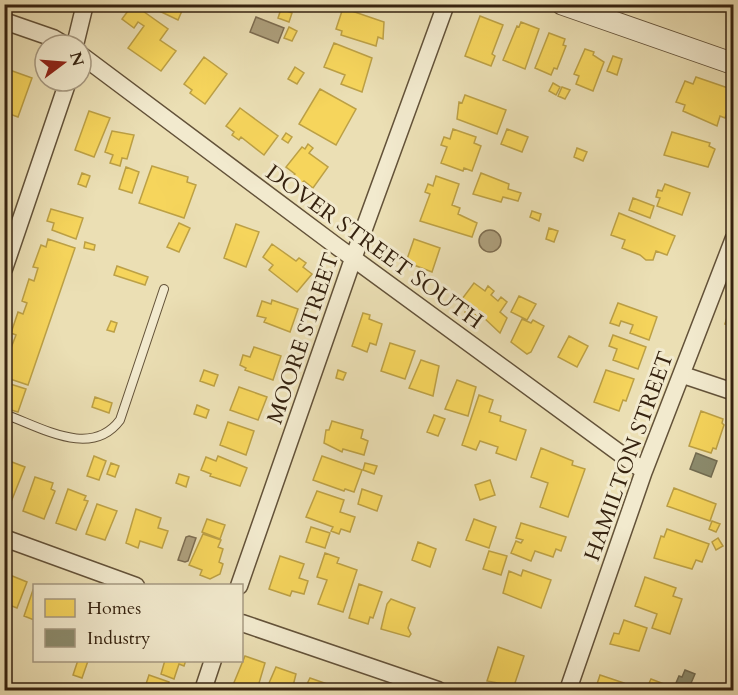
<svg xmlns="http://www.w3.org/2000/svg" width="738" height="695" viewBox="0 0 738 695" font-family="Cardo,serif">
  <rect width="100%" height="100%" fill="#ebdfb4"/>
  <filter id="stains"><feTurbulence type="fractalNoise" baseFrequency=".00333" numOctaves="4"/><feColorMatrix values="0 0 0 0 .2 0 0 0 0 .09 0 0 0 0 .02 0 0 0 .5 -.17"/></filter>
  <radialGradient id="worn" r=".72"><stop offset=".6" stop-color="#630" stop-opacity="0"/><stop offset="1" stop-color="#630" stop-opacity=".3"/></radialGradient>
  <path fill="#ad9f7c" stroke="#7d6d51" stroke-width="1.5" d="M256 17 284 28 278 43 250 32Z
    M479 241a11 11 0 1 1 22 0a11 11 0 1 1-22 0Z
    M189 536 196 538 188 561 185 562 178 560 186 537Z"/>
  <path fill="#f6d55c" stroke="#bca045" stroke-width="1.5" d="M133 4 168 29 160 40 176 51 161 71 128 48 144 26 138 22 134 28 122 19Z
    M154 4H185L178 20 153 8Z
    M715 4H734V19L727 17 730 10Z
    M343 8 384 22 383 39 378 37 376 46 341 35 342 31 336 29Z
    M281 9 292 13 289 22 278 18Z
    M480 16 503 25 492 54 495 56 491 66 465 56Z
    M521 22 539 29 525 69 503 60 517 26 519 27Z
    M289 27 297 31 292 41 284 38Z
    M549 33 565 39 563 45 566 46 557 69 554 68 551 75 535 68Z
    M334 43 372 58 362 92 341 84 345 75 324 67Z
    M585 49 594 52 593 55 604 62 593 91 576 84 579 76 574 74Z
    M613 56 622 59 617 75 607 71Z
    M204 57 227 74 205 104 190 93 192 90 184 84Z
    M295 67 304 73 297 84 288 79Z
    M4 68 32 78 18 117 4 112Z
    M696 77 731 89 727 99 731 101 725 118 720 116 717 126 683 111 685 105 676 102 685 81 693 84Z
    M553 83 560 87 556 95 549 91Z
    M562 87 570 90 565 99 558 96Z
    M320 89 356 109 336 145 299 124Z
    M465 95 506 110 497 134 457 119 459 102 462 103Z
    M240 108 278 136 264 155 241 137 239 140 232 135 234 132 226 126Z
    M89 111 110 118 94 157 75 150Z
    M453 129 476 137 474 143 481 146 472 171 464 168 463 171 441 163 447 147 441 145 444 137 450 139Z
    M507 129 528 137 522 152 501 144Z
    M112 131 134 135 127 159 122 158 120 166 110 163 113 155 105 152Z
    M672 132 710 143 709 146 715 149 708 167 664 155Z
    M286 133 292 137 288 143 282 139Z
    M308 144 313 148 309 153 328 167 313 188 304 181 301 184 292 177 295 174 286 167 302 147 305 149Z
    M577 148 587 152 583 161 574 157Z
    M152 166 188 177 187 182 196 185 184 218 139 203Z
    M126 167 139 172 132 193 119 189Z
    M82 173 90 176 86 187 78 184Z
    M481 173 509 184 508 189 521 193 518 201 503 197 501 202 473 194Z
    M436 176 459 184 452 205 460 208 458 214 477 223 472 237 420 221 430 194 425 192 428 184 433 186Z
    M665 184 690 193 682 215 657 206 660 198 656 197 658 190 662 191Z
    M633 198 654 206 650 218 629 210Z
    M51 209 83 218 76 239 52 230 54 223 47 221Z
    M532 211 541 214 539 221 530 217Z
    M619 213 675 236 667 255 656 251 653 260H646L640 255 622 248 625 240 611 235Z
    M179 223 190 228 179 252 167 247Z
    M236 224 259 232 246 267 224 258Z
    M549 228 558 231 554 242 546 239Z
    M48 239 75 248 28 385 4 377V351L6 346 11 348 16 335 11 333 18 312 23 314 27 303 22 301 29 279 34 281 38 268 33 267 41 245 46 247Z
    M414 239 440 248 432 272 406 262Z
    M85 242 95 245 94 250 84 248Z
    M272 244 296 261 299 258 306 263 303 267 312 274 297 292 269 270 273 265 263 257Z
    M117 266 148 277 145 285 114 275Z
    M474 283 485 291 488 286 494 291 491 295 498 301 501 297 507 302 500 312 507 318 500 333 483 317 482 319 473 313 471 316 465 312 467 309 459 303Z
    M519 296 536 304 527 320 511 312Z
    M272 300 298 309 290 332 264 322 266 318 257 316 262 301 271 304Z
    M618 303 657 317 649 340 630 333 633 325 621 321 619 326 610 323Z
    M363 313 370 315 369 319 382 324 376 345 370 343 367 352 352 346Z
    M728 314 734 316V327L725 324Z
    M522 319 531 323 533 320 544 326 531 352 527 354 511 342Z
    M111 321 117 323 114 332 107 330Z
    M613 335 646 347 638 369 613 360 617 349 609 346Z
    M569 336 588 346 577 367 558 357Z
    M390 343 415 351 405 379 381 371Z
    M254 347 281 356 273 380 245 370 246 368 240 365 243 355 250 357Z
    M421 360 439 366 433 396 409 388Z
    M204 370 218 375 214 386 200 381Z
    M338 370 346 373 343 380 336 378Z
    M606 370 634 379 626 401 623 400 619 411 594 402Z
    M457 380 476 387 468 416 445 409Z
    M4 382 26 389 18 412 4 408Z
    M239 387 267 397 258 420 230 410Z
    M479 395 493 400 489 412 501 416 500 421 526 430 516 460 496 453 498 447 480 441 476 450 462 445Z
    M95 397 112 403 109 413 92 407Z
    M197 405 209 410 206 418 194 414Z
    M701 411 723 419 722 423 724 425 716 449 713 448 711 453 689 446Z
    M434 415 445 419 438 436 427 432Z
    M332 421 363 430 361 438 368 441 364 455 343 449 342 452 324 443 326 430H329Z
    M228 422 254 431 246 455 220 445Z
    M541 448 573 461 572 465 585 469 568 517 540 507 548 483 531 477Z
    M94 456 106 461 99 480 87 476Z
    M218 456 247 468 240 486 210 476 211 474 201 470 206 457 216 461Z
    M322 456 362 470 354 492 345 489 344 491 313 480Z
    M4 459 25 467 9 507 4 505Z
    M111 463 119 466 115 477 107 474Z
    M365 463 377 466 374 474 363 470Z
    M179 474 189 477 186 487 176 483Z
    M35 477 53 483 51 489 55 491 44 519 23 511Z
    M490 480 495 495 480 500 475 485Z
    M674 488 716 504 710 521 667 506Z
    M68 489 86 496 84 500 88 501 76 530 56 523Z
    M362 489 382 496 377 511 358 504Z
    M317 491 344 500 340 512 355 517 350 532 341 529 339 534 331 531 333 527 306 517Z
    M97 504 117 511 105 540 86 534Z
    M136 509 161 518 158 528 168 531 162 548 140 541 138 548 126 543Z
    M207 519 225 525 220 539 202 532Z
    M474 519 496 527 489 548 466 540Z
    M712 521 720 524 716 532 709 529Z
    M521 523 566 537 561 551 556 549 553 557 535 551 531 561 511 553 516 541 521 543 523 540 516 538Z
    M311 527 330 533 325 548 306 542Z
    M667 529 709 544 702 562 696 560 692 569 654 558 661 536 664 537Z
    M203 534 221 540 218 547 223 549 219 562 223 564 220 574 210 579 200 575 202 570 189 565Z
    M718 538 723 546 716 550 712 542Z
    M418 542 436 549 430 567 412 560Z
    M489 551 507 556 501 575 483 569Z
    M325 553 339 558 337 563 357 570 343 612 318 604 327 580 317 577Z
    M280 556 304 564 299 578 308 581 304 594 292 591 290 596 269 589Z
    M523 570 551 580 541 608 503 593 509 571 521 576Z
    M5 573 27 582 17 608 4 603Z
    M645 577 676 588 673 596 682 599 670 634 652 628 657 614 635 606Z
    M359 584 382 592 373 618 370 617 368 624 349 618Z
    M33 590 34 591V620L24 616Z
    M391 599 415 608 408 628 411 634 409 637 381 629 387 604Z
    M624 620 647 628 639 651 610 644 614 633 619 634Z
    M498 647 524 656 514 686 487 681Z
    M245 656 265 663 257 690H226L228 684 233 685Z
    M78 660 88 661 82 678 73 675Z
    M165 660H186L184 666 179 664 174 679 161 674Z
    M276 667 296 674 292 690H266Z
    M149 675 169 682 166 690H144Z
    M600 675 624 683 622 690H595Z
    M310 678 330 685 328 690H304Z
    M651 679 664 684 662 690H646Z"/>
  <path fill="#8c8c6e" stroke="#726c52" stroke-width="1.5" d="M696 453 717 461 711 477 690 469Z
    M685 670 695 674 688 690H673L679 676 682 677Z"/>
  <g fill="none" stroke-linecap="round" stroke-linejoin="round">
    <g stroke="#635239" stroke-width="10">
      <path id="service" d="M4 414C41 427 91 459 120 420L164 289"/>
    </g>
    <g stroke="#635239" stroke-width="19">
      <path id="minor" d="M4 21 53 38 65 45
        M75 45 85 4
        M81 55 335 245 644 471
        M4 269 68 81
        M683 375 734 392
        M4 538 136 586
        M239 586 353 259 446 4
        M242 623 438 690
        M203 690 213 660
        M568 690 644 471 734 238"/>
    </g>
    <g stroke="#635239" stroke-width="23">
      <path id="tertiary" d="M562 4 734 64"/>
    </g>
    <use href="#service" stroke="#f2eace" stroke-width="8"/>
    <use href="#minor" stroke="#f2eace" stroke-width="16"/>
    <use href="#tertiary" stroke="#f2eace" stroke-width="21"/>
  </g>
  <g text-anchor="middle" stroke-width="6" stroke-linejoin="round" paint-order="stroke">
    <g font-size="22" fill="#362310" stroke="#f2eace">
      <text transform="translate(375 246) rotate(36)" y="8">DOVER STREET SOUTH</text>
      <text transform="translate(302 338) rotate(-71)" y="8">MOORE STREET</text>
      <text transform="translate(628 456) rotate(-70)" y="8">HAMILTON STREET</text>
    </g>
  </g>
  <rect width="738" height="695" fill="none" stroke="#ebdfb4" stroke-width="24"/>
  <rect x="6" y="6" width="726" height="683" fill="none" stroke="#362310" stroke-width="3"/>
  <rect x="12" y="12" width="714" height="671" fill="none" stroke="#362310" stroke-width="1.5"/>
  <rect x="33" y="584" width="210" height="78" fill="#f2eace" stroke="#a79a82" stroke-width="1.5"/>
  <rect x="45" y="599" width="30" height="18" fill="#f6d55c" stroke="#a79a82" stroke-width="1.5"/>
  <text x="87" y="614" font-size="18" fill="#362310">Homes</text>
  <rect x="45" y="629" width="30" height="18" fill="#8c8c6e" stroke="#a79a82" stroke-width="1.5"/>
  <text x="87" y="644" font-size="18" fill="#362310">Industry</text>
  <g transform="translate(63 63) rotate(74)"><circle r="28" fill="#f2eace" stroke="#a79a82" stroke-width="1.5"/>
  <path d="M0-4.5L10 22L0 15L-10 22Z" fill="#8f2418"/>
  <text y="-9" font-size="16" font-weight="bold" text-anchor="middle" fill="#362310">N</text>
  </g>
  <rect width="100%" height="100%" filter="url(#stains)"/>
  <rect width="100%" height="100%" fill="url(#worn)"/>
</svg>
